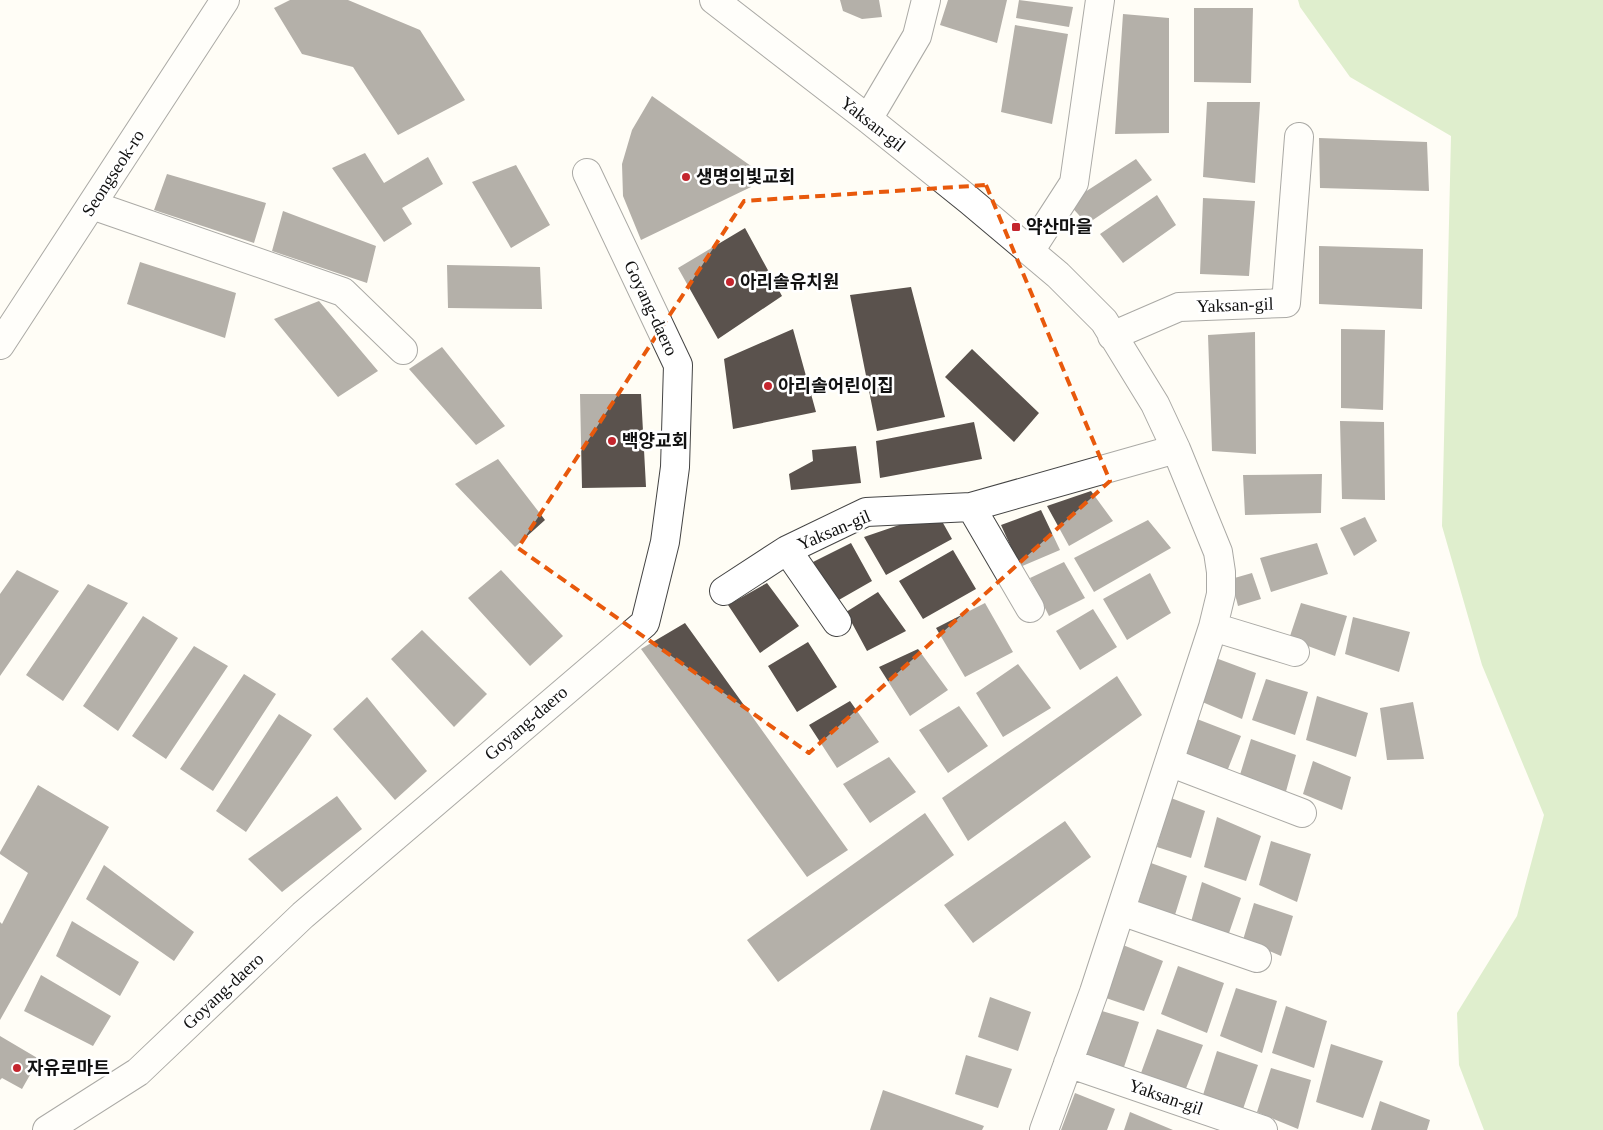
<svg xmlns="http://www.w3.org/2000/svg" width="1603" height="1130" viewBox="0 0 1603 1130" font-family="'Times New Roman','Noto Sans KR',serif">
  <rect width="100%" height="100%" fill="#fffdf5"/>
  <path fill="#b9dc9c" d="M1298 0H1603V1130H1484L1459 1065 1457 1013 1517 916 1544 815 1482 665 1442 526 1451 136 1350 77 1300 7Z"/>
  <path fill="#5a524d" d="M290 0H348L420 30 465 100 398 135 353 67 302 54 274 8Z
    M840 0H879L882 17 862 19 843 11Z
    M948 0H1007L997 43 940 25Z
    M1019 0 1073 7 1069 27 1016 18Z
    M1194 8H1253L1251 83 1194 82Z
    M1123 14 1169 18V133L1115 134Z
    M1015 25 1068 34 1052 124 1001 112Z
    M652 96 751 166V187L641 240 623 196 622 164 632 130Z
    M1207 102H1260L1255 183 1203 177Z
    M1319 138 1427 142 1429 191 1320 188Z
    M365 153 384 183 428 157 443 184 402 208 412 224 384 242 332 168Z
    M1136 159 1152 180 1087 224 1068 203Z
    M516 165 550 225 511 248 472 182Z
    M167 174 266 203 254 243 154 210Z
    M1157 195 1176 225 1123 263 1100 234Z
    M1203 198 1255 201 1249 276 1200 274Z
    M283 211 376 246 367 283 272 251Z
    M745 228 782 296 718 339 678 268Z
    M1319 246 1423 249 1422 309 1319 304Z
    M140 262 236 293 225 338 127 304Z
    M447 265 540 267 542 309 448 308Z
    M911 287 945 417 877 431 850 295Z
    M319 301 378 371 338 397 274 319Z
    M793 329 816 412 733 429 724 359Z
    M1341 329 1385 330 1383 410 1341 408Z
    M1255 332 1256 454 1212 451 1208 335Z
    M442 347 505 426 476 445 409 369Z
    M972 349 1039 413 1014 442 945 377Z
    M580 394H641L646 487 582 488Z
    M1340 421 1384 422 1385 500 1342 499Z
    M974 422 982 459 880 478 876 441Z
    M856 446 861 483 791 490 789 474 813 461 812 450Z
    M498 459 545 520 515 547 455 484Z
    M1322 474 1321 513 1245 515 1243 475Z
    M1091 491 1113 521 1069 546 1047 506Z
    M1041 510 1060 550 1020 567 1001 525Z
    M1365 517 1377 541 1354 556 1340 528Z
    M1148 520 1171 548 1094 592 1074 558Z
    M905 523H943L952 539 886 575 864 537Z
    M851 543 872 581 837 601 813 562Z
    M1317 543 1328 574 1271 592 1260 558Z
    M953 550 976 589 923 619 899 581Z
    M1064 562 1085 598 1049 616 1030 578Z
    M17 570 59 591 0 676V594Z
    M501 570 563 636 530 666 468 598Z
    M1150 573 1171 613 1127 640 1103 599Z
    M1252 573 1261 599 1238 606 1231 579Z
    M767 583 799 626 760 653 728 605Z
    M88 584 128 603 63 701 26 675Z
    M878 592 906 631 867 651 846 612Z
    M985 603 1013 652 965 677 936 628Z
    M1301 603 1347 616 1335 656 1289 639Z
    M1093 609 1117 647 1080 670 1056 631Z
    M143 616 178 638 118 731 83 706Z
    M1353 617 1410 632 1399 672 1345 654Z
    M685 623 848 850 807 877 641 649Z
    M422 630 487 694 454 727 391 659Z
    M808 642 837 687 797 712 768 666Z
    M194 646 228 666 166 759 132 736Z
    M918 649 948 690 910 716 879 667Z
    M1213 657 1256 673 1242 719 1200 701Z
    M1018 664 1051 708 1003 737 976 693Z
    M244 674 276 694 213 791 180 769Z
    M1117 676 1142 715 968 841 942 798Z
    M1266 679 1308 692 1295 735 1252 720Z
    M1317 696 1368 713 1356 757 1306 740Z
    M367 697 427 771 395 800 333 729Z
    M850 701 879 742 837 768 809 725Z
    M1413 702 1424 759 1387 760 1380 708Z
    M959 706 988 746 948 773 919 730Z
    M279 714 312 735 246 832 216 811Z
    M1197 719 1241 736 1226 774 1184 755Z
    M1251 739 1296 755 1285 795 1239 778Z
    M889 757 916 792 870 823 843 784Z
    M1313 761 1351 777 1342 810 1303 794Z
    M38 785 109 827 0 1020V922L2 924 28 873 0 854V852Z
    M337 796 362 829 282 892 248 859Z
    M1171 798 1205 811 1191 858 1157 847Z
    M925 813 954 855 778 982 747 940Z
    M1217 817 1261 836 1246 881 1204 867Z
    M1065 821 1091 857 973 943 944 905Z
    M1271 841 1311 854 1297 902 1259 885Z
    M1151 863 1187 876 1174 918 1138 904Z
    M104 865 194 932 174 961 86 899Z
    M1202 882 1241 898 1228 936 1191 922Z
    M1254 903 1293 916 1281 956 1243 940Z
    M72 921 139 962 120 996 56 956Z
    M1123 945 1163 961 1144 1011 1106 998Z
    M1178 966 1224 983 1207 1033 1161 1014Z
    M41 975 111 1016 93 1046 24 1011Z
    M1236 988 1277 1001 1262 1053 1220 1036Z
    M990 997 1031 1012 1018 1051 978 1037Z
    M1286 1006 1327 1021 1314 1068 1272 1053Z
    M1102 1011 1139 1022 1123 1070 1086 1055Z
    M1157 1029 1203 1045 1185 1091 1141 1073Z
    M0 1036 39 1059 22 1089 2 1078 0 1080Z
    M1331 1044 1383 1061 1363 1118 1316 1102Z
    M1217 1051 1258 1065 1242 1112 1203 1095Z
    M966 1055 1012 1069 998 1108 955 1094Z
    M1271 1068 1311 1080 1298 1129 1257 1112Z
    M883 1090 984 1126 982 1130H870Z
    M1075 1093 1115 1109 1107 1130H1061Z
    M1380 1101 1430 1120 1427 1130H1371Z
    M1130 1112 1173 1130H1124Z"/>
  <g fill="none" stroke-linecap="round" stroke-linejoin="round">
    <g stroke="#444" stroke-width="30">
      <path id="minor" d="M714 0 868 119 969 200 1058 275 1104 321 1155 404 1176 449 1218 552 1221 572V594L1213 627 1094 992 1044 1130
        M868 119 917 36 926 0
        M92 205 343 292 403 350
        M1030 251 1074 183 1100 0
        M1112 336 1179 307 1286 303 1299 137
        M971 507 1030 608
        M787 550 837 622
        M724 591 787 550 866 512 971 507 1176 449
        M1213 627 1295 652
        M1169 762 1302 813
        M1121 911 1257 958
        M1068 1063 1263 1130
        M47 1130 138 1072 303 915 645 623 665 542 675 467 678 365 587 173"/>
    </g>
    <g stroke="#444" stroke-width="30">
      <path id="tertiary" d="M0 345 225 0"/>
    </g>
    <use href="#minor" stroke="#fff" stroke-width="28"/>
    <use href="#tertiary" stroke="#fff" stroke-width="28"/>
  </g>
  <path d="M0 0H1603V1130H0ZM986 185 1110 481 809 753 518 548 744 201Z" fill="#fffdf5" fill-opacity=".55" fill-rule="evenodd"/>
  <path fill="none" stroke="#e8590c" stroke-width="4" stroke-dasharray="10 6" stroke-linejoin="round" d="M986 185 1110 481 809 753 518 548 744 201Z"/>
  <g fill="#c4262e" stroke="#fff" stroke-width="2">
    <circle cx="686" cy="177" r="5"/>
    <rect x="1011" y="222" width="10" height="10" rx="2.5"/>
    <circle cx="730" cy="282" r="5"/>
    <circle cx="768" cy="386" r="5"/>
    <circle cx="612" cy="441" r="5"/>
    <circle cx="17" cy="1068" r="5"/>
  </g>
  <g text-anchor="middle" stroke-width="5" stroke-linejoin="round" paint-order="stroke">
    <g font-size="18" fill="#111" stroke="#fff">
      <text transform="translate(873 124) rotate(38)" y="6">Yaksan-gil</text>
      <text transform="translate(113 173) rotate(-57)" y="6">Seongseok-ro</text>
      <text transform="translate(1235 305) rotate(-2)" y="6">Yaksan-gil</text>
      <text transform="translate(651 308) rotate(65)" y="6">Goyang-daero</text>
      <text transform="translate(834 530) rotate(-23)" y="6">Yaksan-gil</text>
      <text transform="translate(526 723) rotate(-41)" y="6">Goyang-daero</text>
      <text transform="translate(223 991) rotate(-43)" y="6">Goyang-daero</text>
      <text transform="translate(1166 1097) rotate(19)" y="6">Yaksan-gil</text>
    </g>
    <g font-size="18" font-weight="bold" fill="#111" stroke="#fff" text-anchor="start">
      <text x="696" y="183">생명의빛교회</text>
      <text x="1026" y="233">약산마을</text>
      <text x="740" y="288">아리솔유치원</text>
      <text x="778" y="392">아리솔어린이집</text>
      <text x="622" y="447">백양교회</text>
      <text x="27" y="1074">자유로마트</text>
    </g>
  </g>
</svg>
